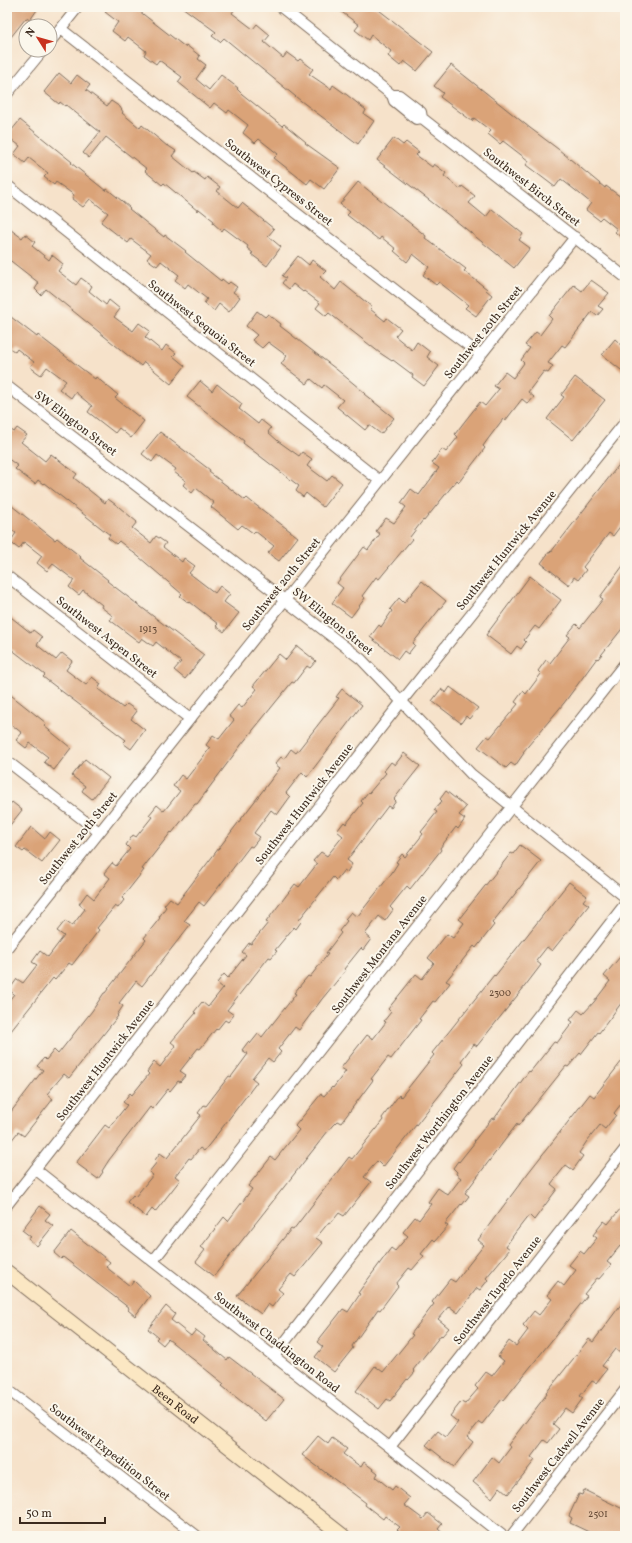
<svg xmlns="http://www.w3.org/2000/svg" width="632" height="1543" viewBox="0 0 632 1543" font-family="Vollkorn,serif">
  <rect width="100%" height="100%" fill="#fbf7ec"/>
  <filter id="ink" filterUnits="userSpaceOnUse"><feTurbulence type="fractalNoise" baseFrequency=".025" numOctaves="2"/><feDisplacementMap in="SourceGraphic" scale="8" xChannelSelector="R" yChannelSelector="G"/><feConvolveMatrix kernelMatrix="1 2 1 2 8 2 1 2 1" color-interpolation-filters="sRGB"/></filter>
  <filter id="wash" filterUnits="userSpaceOnUse"><feTurbulence type="fractalNoise" baseFrequency=".012" numOctaves="4" result="noise"/><feDisplacementMap in="SourceGraphic" scale="16" xChannelSelector="R" yChannelSelector="G"/><feGaussianBlur stdDeviation="0.9" result="paint"/><feColorMatrix in="noise" values="0 0 0 0 0 0 0 0 0 0 0 0 0 0 0 0 0 1.4 0 .05"/><feComposite in="paint" operator="in"/></filter>
  <g filter="url(#wash)">
    <rect width="100%" height="100%" fill="#f6e2ca"/>
    <g id="blocks">
      <path fill="#daa378" d="M7 7H39L30 20 26 18 7 42Z
        M109 7H143L139 11 185 47 186 45 200 56 198 59 206 65 196 79 209 90 221 75 238 88 237 89 242 94 282 126 284 124 306 142 305 143 340 168 324 189 311 179 307 184 274 158 278 154 259 139 255 143 243 133 248 125 229 110 227 113 214 103 210 108 178 82 182 77 159 60 156 64 144 55 146 51 128 37 125 41 112 31 118 22 105 12Z
        M182 7H236L232 13 253 29 257 24 270 35 264 42 283 58 287 53 298 61 300 59 313 69 309 74 331 89 333 85 347 95 366 110 364 114 374 121 358 144 301 101 224 38 220 42 212 36 216 32Z
        M335 7H375L433 52 417 71 404 61 400 66 388 56 391 51 371 35 368 40 355 30 359 25Z
        M451 65 530 128 558 149 605 188 606 186 625 200V241L615 232 617 229 602 217 599 220 586 210 591 203 575 190 561 179 555 187 526 165 529 161 503 141 500 144 488 134 491 131 474 118 472 121 440 97 443 93 434 86Z
        M59 73 71 83 77 75 90 85 86 90 107 106 111 101 120 107 123 112 122 113 140 128 142 125 167 146V145L176 151 172 156 193 173 194 172 205 180 207 177 220 187 217 191 238 208 242 203 274 229 268 236 281 247 267 266 251 254 253 253 247 248 248 246 224 228 222 231 213 223 214 221 199 209 198 211 164 183 162 185 145 171 147 169 106 137 89 158 83 153 100 132 66 105 65 106 60 102 59 104 44 92Z
        M20 120 72 162 71 163 106 191 107 189 122 201 130 208 129 209 164 237 165 235 186 251 185 252 221 281 222 279 228 284 230 282 237 287 233 292 240 297 229 312 219 304 214 311 204 303 207 299 188 284 185 288 175 280 179 275 161 261 157 266 147 259 151 254 131 239 128 243 101 222 108 213 90 199 83 207 72 199 74 195 56 182 54 185 44 177 48 173 29 158 25 163 14 154 20 146 7 136Z
        M394 138 403 145 406 142 419 152 416 155 432 167 434 164 446 173 444 176 460 189 462 186 475 196 469 203 486 217 492 209 523 234 519 240 530 248 514 268 455 220 377 160Z
        M358 182 426 236 425 238 466 269 464 271 487 289 486 290 492 295 476 316 465 308 468 305 439 282 436 285 423 275 429 267 413 254 407 262 394 251 396 249 381 237 379 240 347 215 350 212 340 204Z
        M7 227 22 238 25 234 35 242 32 246 49 260 52 255 63 264 58 271 76 285 81 278 92 286 89 291 106 305 109 300 120 309 114 317 133 331 139 323 150 331 145 337 162 351 166 345 176 353 173 356 185 366 171 384 144 362 141 366 46 289 41 295 35 289 39 283 7 258Z
        M298 256 309 265 312 260 326 271 320 277 335 290 341 282 372 307 370 309 385 321 387 318 401 329 395 336 412 350 417 342 430 352 427 357 439 366 424 386 412 377 413 375 393 360 392 361 380 353 329 313 326 316 316 308 320 303 304 291 303 292 293 284 289 289 282 283 286 278 282 276Z
        M591 280 609 293 598 306 603 309 597 316 592 312 565 347 562 345 548 363 553 366 548 373 544 371 528 392 534 397 528 404 522 399 505 421 503 419 488 439 483 446 485 448 459 482 457 480 424 521 423 520 410 537 412 539 379 579 376 577 362 596 365 598 351 617 332 603 343 588 337 583 364 547 368 550 380 534 376 531 386 518 394 523 406 507 401 503 411 489 419 495 439 468 432 463 442 449 446 452 458 437 455 434 465 421 480 402 485 406 499 389 494 386 505 372 513 378 524 363 521 360 530 348 525 345 536 332 540 335 552 319 549 316 574 285 582 291Z
        M257 311 265 317 268 314 281 324 280 326 336 369 365 393 364 394 394 418 381 434 369 425 365 430 337 407 343 400 324 385 322 388 311 379 307 384 281 364 287 356 268 342 262 348 252 340 257 335 246 326Z
        M11 317 37 337 38 335 95 379 96 377 118 395 115 398 144 421 131 438 119 428 115 433 88 412 92 406 75 392 71 398 59 389 66 381 47 367 41 375 30 367 34 362 17 349 15 352 7 346V323Z
        M615 339 625 348V373L602 355Z
        M575 377 605 400 573 440 547 419 564 397 561 395Z
        M200 381 212 391 217 384 242 404 239 409 258 424 261 420 271 428 268 432 278 441 299 456 302 452 312 459 307 466 327 481 332 475 342 483 323 507 306 493 303 497 296 491 299 486 243 443 244 441 187 397Z
        M7 427 14 432 17 428 27 435 21 442 45 461 51 454 77 474 74 478 105 503 108 499 119 507 137 522 132 528 151 543 156 536 166 543 163 547 182 562 184 558 195 566 189 573 215 593 220 586 230 594 224 602 239 613 224 632 216 626 218 624 190 602 189 603 180 596 182 594 139 557 119 541 116 544 108 538 110 535 44 483 43 484 38 480 35 484 15 469 18 466 7 458Z
        M160 432 210 470 209 472 245 500 247 498 253 503 298 537 279 561 268 553 274 546 255 531 253 533 242 525 238 529 211 507 214 503 196 488 192 493 183 485 186 481 174 472 176 469 157 455 152 462 142 454Z
        M625 457V520L613 536 609 533 583 567 586 570 578 580 574 577 569 585 541 563 550 551 551 552Z
        M7 502 55 540 57 538 81 557 80 558 108 580 107 581 204 655 185 679 174 670 181 662 156 642 153 646 142 638 139 642 110 620 113 616 101 607 102 605 83 590 79 595 69 587 74 580 53 564 47 571 37 563 42 556 24 542 19 549 10 542 16 533 7 527Z
        M625 563V625L598 659 597 658 564 703 523 752 524 753 515 766 511 763 506 768 478 747 487 736 490 738 518 704 515 702 523 691 526 694 541 674 538 671 546 660 550 663 570 637 567 635 576 624 580 628 603 599 600 597Z
        M530 576 561 600 539 629 535 626 524 640 526 642 521 649 517 646 511 654 486 635Z
        M422 581 446 601 413 643 415 645 408 654 404 651 398 659 370 637 379 625 381 627 392 611 390 609 399 598 404 603Z
        M7 614 31 633 33 630 42 637 37 645 56 660 62 653 72 661 66 670 86 685 92 677 101 684 98 689 123 708 127 704 137 711 131 719 145 730 131 749 123 743 126 740 43 677 45 675 7 646Z
        M297 646 316 661 310 668 307 666 294 683 292 682 241 745 197 804H195L172 833 171 832 142 869 144 870 122 898 124 900 118 908 115 906 97 928 99 930 72 965 69 963 55 980 53 978 7 1036V1003L14 994 9 990 17 979 23 983 37 965 32 962 40 951 48 957 64 936 57 931 65 921 72 926 85 909 79 904 87 893 94 899 110 878 104 873 112 863 116 866 130 849 126 845 133 835 136 837 152 817 149 815 157 805 164 811 180 791 173 786 181 775 186 779 210 748 206 745 213 735 219 739 234 720 229 716 238 705 242 708 257 689 253 686 279 654 286 660Z
        M450 687 478 708 469 719 466 716 461 723 432 701 441 689 446 693Z
        M342 689 362 705 307 777 302 772 286 793 290 797 277 815 271 810 254 833 260 837 252 847 250 846 204 906 199 902 184 921 190 925 142 986 136 981 119 1003 123 1006 117 1015 118 1016 69 1078 64 1074 47 1094 53 1099 24 1136 18 1132 7 1146V1117L43 1070 37 1066 44 1058 46 1060 54 1050 58 1054 92 1011 104 993H105L146 940 144 938 160 918 159 917 166 907 164 905 170 898 177 903 280 768 275 764 281 757 284 759 291 749 296 753 339 698 336 697Z
        M7 692 46 723 44 726 71 748 54 770 44 762 48 757 30 743 26 748 16 740 22 733 7 721Z
        M404 753 420 766 394 799 396 801 391 808 388 806 347 860 352 864 347 872 344 870 336 880 333 877 299 920 301 922 296 929 294 927 275 950 277 951 271 958 269 957 227 1010 234 1015 228 1022 225 1020 217 1030 216 1029 200 1049 198 1048 180 1071 186 1075 180 1082 178 1081 170 1091 168 1089 152 1109 150 1107 109 1160 102 1171 103 1172 98 1179 76 1163 105 1125 109 1128 127 1105 123 1102 130 1093 132 1095 149 1074 147 1072 154 1062 160 1067 176 1046 171 1042 196 1013 194 1012 202 1002 208 1007 223 988 217 983 224 974 228 978 246 955 242 952 249 943 251 944 268 923 266 922 295 884 299 887 317 864 313 861 321 852 327 856 343 836 337 831 344 822 346 824 363 803 361 801 368 792 369 793 386 773 384 771 391 762 395 765Z
        M85 759 109 778 92 799 82 791 85 786 72 776Z
        M446 791 466 807 459 815 465 819 458 829 456 827 440 848 441 850 410 889 407 886 390 907 393 910 385 921 379 916 365 934 371 939 363 950 361 948 344 969 346 970 322 999 299 1030 295 1027 278 1049 281 1052 273 1062 268 1058 252 1078 257 1082 212 1141 204 1151 200 1148 191 1159 189 1158 175 1176 180 1180 155 1212 152 1209 146 1217 127 1202 133 1195 135 1197 153 1175 149 1172 157 1162 155 1160 160 1153 167 1158 201 1115 198 1113 204 1105 206 1106 229 1076 231 1077 248 1054 242 1050 248 1042 250 1044 258 1034 262 1037 296 994 294 993 308 976 310 977 328 954 326 953 341 933 339 931 347 921 345 919 351 912 357 917 391 874 398 863 396 862 402 854 405 857 423 834 421 832 437 812 434 810 442 801 440 799Z
        M12 802 22 810 7 829V808Z
        M31 827 45 839 50 832 60 840 42 863 25 850 23 852 16 847Z
        M520 845 541 861 492 923 494 925 476 948 474 946 446 981 450 983 435 1002 433 1001 419 1019 421 1020 391 1059 388 1057 371 1079 373 1080 341 1123 337 1121 332 1126 214 1276 196 1262 205 1250 201 1247 224 1217 228 1221 252 1189 248 1186 271 1157 275 1160 299 1130 295 1126 321 1094 324 1096 332 1087 333 1088 346 1071 341 1068 367 1035 373 1039 386 1022 384 1021 391 1012 388 1009 416 974 422 979 434 963 428 958 447 934 453 938 464 923 459 919 511 853 513 854Z
        M569 882 587 896 583 901 589 905 552 951 547 947 536 961 541 965 525 986 477 1046 474 1044 461 1061 464 1064 383 1167 377 1161 364 1177 371 1182 344 1216 339 1213 331 1223 329 1222 316 1238 323 1243 295 1277 291 1274 278 1289 283 1293 272 1307 268 1304 261 1314 237 1296 291 1229 293 1230 349 1157 352 1159 383 1120 382 1118 399 1095 401 1097 434 1055 432 1053 494 975 495 976Z
        M625 951V998L599 1033 598 1032 581 1054 580 1053 568 1067 566 1066 518 1126 517 1124 465 1193 469 1196 462 1205 461 1204 445 1224 448 1226 435 1241 433 1239 421 1254 424 1256 412 1270 409 1268 396 1284 398 1286 380 1310 378 1309 352 1346 353 1348 334 1372 315 1357 323 1347 317 1342 343 1309 348 1312 360 1294 358 1293 391 1248 395 1251 408 1236 403 1232 415 1217 419 1220 431 1204 428 1202 438 1188 448 1195 461 1178 456 1174 457 1172 453 1168 458 1161 459 1162 475 1142 474 1141 492 1118 494 1119 529 1071 530 1072 554 1042 557 1043 573 1022 570 1020 578 1010 583 1014 594 1002 610 981 604 976Z
        M625 1057V1099L614 1113 616 1115 605 1129 600 1125 587 1141 579 1153 583 1156 573 1170 566 1165 551 1184 557 1189 534 1220 529 1215 515 1233 506 1246 510 1249 486 1278 488 1280 480 1290 477 1288 458 1313 449 1306 438 1319 449 1328 442 1336 441 1335 413 1370 415 1372 408 1380 407 1379 390 1401 387 1399 379 1409 356 1391 375 1366 383 1372 413 1335 411 1334 434 1304 432 1302 450 1279 455 1282 484 1245 478 1240 528 1173 590 1094 594 1097Z
        M625 1203V1250L620 1246 607 1262 611 1265 599 1279 597 1278 584 1294 587 1296 504 1400 502 1399 482 1424 479 1422 467 1437 473 1442 454 1467 426 1445 438 1431 446 1437 458 1422 450 1416 461 1402 465 1404 478 1389 475 1386 486 1372 492 1376 504 1361 498 1356 509 1341 516 1346 528 1330 523 1325 534 1311 539 1315 552 1299 547 1295 558 1281 564 1286 576 1270 569 1265 580 1251 584 1254 597 1238 593 1235 604 1221 608 1224Z
        M40 1206 50 1214 45 1220 53 1226 37 1246 28 1239 31 1237 22 1230Z
        M71 1231 110 1262 106 1267 130 1286 134 1281 150 1296 135 1316 128 1310 129 1308 63 1257 61 1259 54 1253Z
        M625 1299V1346L620 1353 615 1349 602 1366 607 1369 596 1383 592 1381 580 1396 583 1398 572 1413 565 1408 553 1424 559 1429 548 1443 544 1440 531 1457 535 1460 508 1494 500 1487 492 1498 473 1482 492 1457 499 1463 511 1447 508 1445 547 1394 546 1393 589 1339 593 1342Z
        M166 1306 175 1314 171 1320 191 1336 196 1330 205 1337 203 1340 227 1360 229 1357 284 1399 266 1421 222 1386 224 1384 214 1376 168 1339 163 1345 156 1339 158 1337 148 1329Z
        M318 1436 328 1444 332 1438 347 1449 343 1454 361 1467 364 1462 378 1473 376 1477 392 1490 395 1486 410 1498 404 1505 423 1519 428 1513 442 1524 438 1529 446 1536H405L397 1530 400 1527 385 1516 383 1519 365 1505 366 1503 302 1455Z
        M584 1490 625 1510V1531L622 1536H590L591 1533 570 1523 572 1518 569 1516 579 1494 582 1495Z"/>
    </g>
  </g>
  <g filter="url(#ink)">
    <use href="#blocks" fill-opacity="0" stroke="#7c6a5a" stroke-width="1"/>
    <g fill="none" stroke-linecap="round" stroke-linejoin="round">
      <g stroke="#7c6a5a" stroke-width="12">
        <path id="street" d="M281 7 392 95H399L421 112 422 118
          M61 29 426 314 481 355
          M50 42 78 7
          M7 94 43 50
          M392 95 394 101 416 119 422 118 625 277
          M7 185 380 481
          M7 386 361 659 471 774 625 897
          M7 576 190 719
          M7 761 99 832
          M7 948 575 237
          M35 1169 503 1536
          M7 1205 402 701 625 422
          M153 1261 625 663
          M274 1356 625 904
          M7 1389 197 1536
          M390 1447 625 1149
          M511 1536 625 1390"/>
      </g>
      <g stroke="#7c6a5a" stroke-width="16">
        <g id="secondary">
          <path id="s1" d="M7 1272 343 1536"/>
        </g>
      </g>
      <use href="#street" stroke="#fff" stroke-width="10"/>
      <use href="#secondary" stroke="#fbe7c3" stroke-width="14"/>
    </g>
  </g>
  <g text-anchor="middle" stroke-width="4" stroke-linejoin="round" paint-order="stroke">
    <g font-size="10" fill="#634834">
      <text x="148" y="632">1913</text>
      <text x="500" y="996">2300</text>
      <text x="598" y="1517">2501</text>
    </g>
    <g font-size="12" fill="#3b2a1e" stroke="#fbf7ec">
      <text transform="translate(279 182) rotate(38)" y="4">Southwest Cypress Street</text>
      <text transform="translate(532 187) rotate(38)" y="4">Southwest Birch Street</text>
      <text transform="translate(202 323) rotate(38)" y="4">Southwest Sequoia Street</text>
      <text transform="translate(483 332) rotate(-51)" y="4">Southwest 20th Street</text>
      <text transform="translate(76 423) rotate(37)" y="4">SW Elington Street</text>
      <text transform="translate(506 550) rotate(-51)" y="4">Southwest Huntwick Avenue</text>
      <text transform="translate(281 584) rotate(-51)" y="4">Southwest 20th Street</text>
      <text transform="translate(333 621) rotate(39)" y="4">SW Elington Street</text>
      <text transform="translate(107 637) rotate(38)" y="4">Southwest Aspen Street</text>
      <text transform="translate(304 804) rotate(-52)" y="4">Southwest Huntwick Avenue</text>
      <text transform="translate(78 838) rotate(-51)" y="4">Southwest 20th Street</text>
      <text transform="translate(379 954) rotate(-52)" y="4">Southwest Montana Avenue</text>
      <text transform="translate(105 1060) rotate(-52)" y="4">Southwest Huntwick Avenue</text>
      <text transform="translate(439 1122) rotate(-52)" y="4">Southwest Worthington Avenue</text>
      <text transform="translate(497 1290) rotate(-52)" y="4">Southwest Tupelo Avenue</text>
      <text transform="translate(277 1342) rotate(38)" y="4">Southwest Chaddington Road</text>
      <text dy="4" stroke="none"><textPath href="#s1" startOffset="214">Been Road</textPath></text>
      <text transform="translate(110 1452) rotate(38)" y="4">Southwest Expedition Street</text>
      <text transform="translate(558 1455) rotate(-52)" y="4">Southwest Cadwell Avenue</text>
    </g>
  </g>
  <rect width="632" height="1543" fill="none" stroke="#fbf7ec" stroke-width="24"/>
  <g transform="translate(38 38) rotate(307)"><circle r="19" fill="#fbf7ec" stroke="#aea59a"/>
  <path d="M0-3L7 15L0 10L-7 15Z" fill="#c8321e"/>
  <text y="-6" font-size="11" font-weight="bold" text-anchor="middle" fill="#3b2a1e">N</text>
  </g>
  <path d="M20 1517v6h85v-6" fill="none" stroke="#3b2a1e" stroke-width="2"/>
  <text x="26" y="1517" font-size="12" fill="#3b2a1e" stroke="#fbf7ec" stroke-width="3" paint-order="stroke">50 m</text>
</svg>
